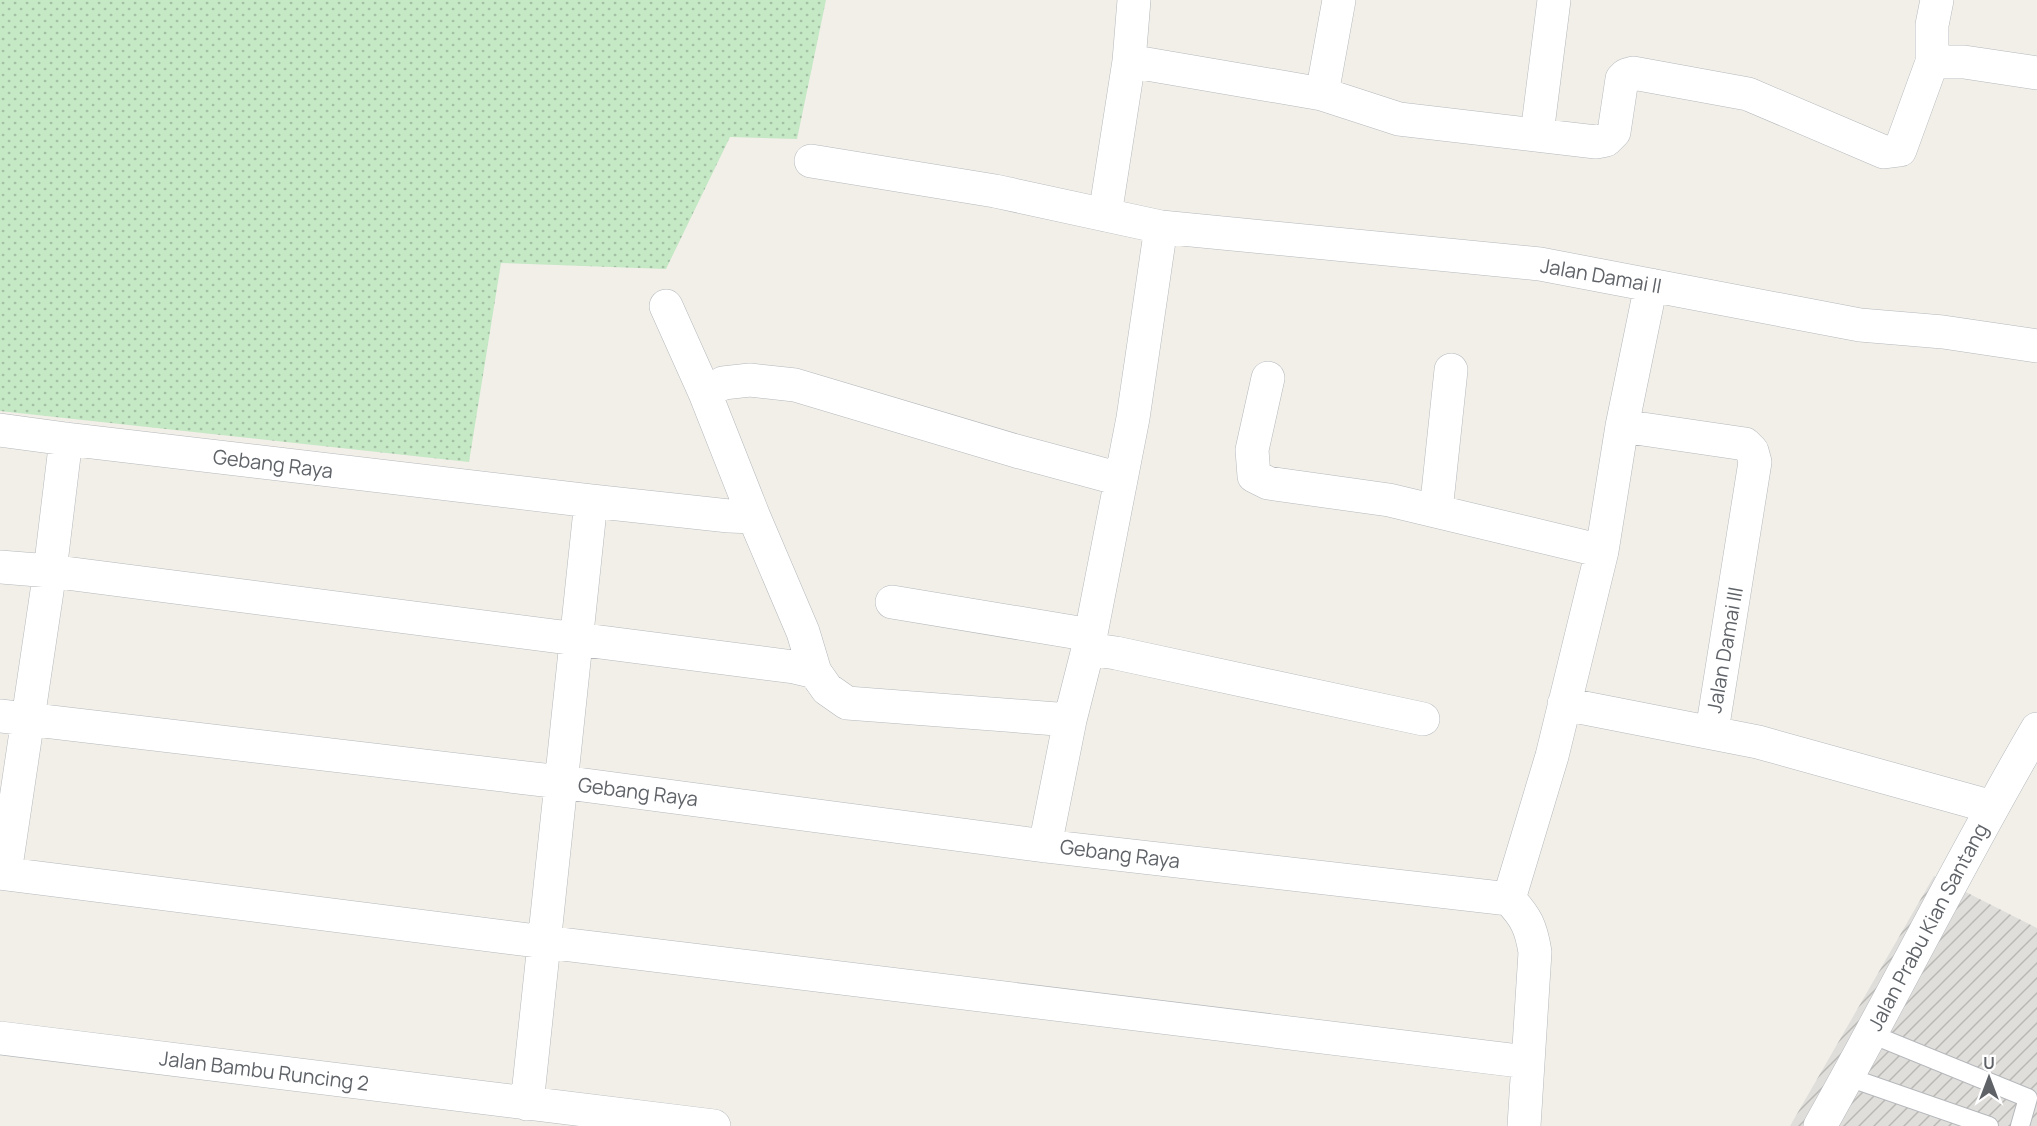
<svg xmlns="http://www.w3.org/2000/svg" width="2037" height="1126" viewBox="0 0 2037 1126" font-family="Manrope,sans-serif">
  <defs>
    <pattern id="industrial-furrows" width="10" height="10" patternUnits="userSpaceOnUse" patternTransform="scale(1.5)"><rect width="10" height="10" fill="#e0deda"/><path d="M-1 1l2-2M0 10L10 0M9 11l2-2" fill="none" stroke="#b9b8b5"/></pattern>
    <pattern id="grass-dots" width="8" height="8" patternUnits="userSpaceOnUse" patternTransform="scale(1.5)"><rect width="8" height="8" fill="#c5e8c5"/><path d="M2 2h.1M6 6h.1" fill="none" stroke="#a3c0a4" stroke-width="1.8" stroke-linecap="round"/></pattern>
  </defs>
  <rect width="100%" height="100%" fill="#f1efe8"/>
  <path fill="url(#industrial-furrows)" d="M1934 876 2037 928V1126H1790Z"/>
  <path fill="url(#grass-dots)" d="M0 0H826L797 139 730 137 666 269 501 263 469 462 0 411Z"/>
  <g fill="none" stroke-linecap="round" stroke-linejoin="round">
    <g stroke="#b5b8bc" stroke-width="20">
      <path id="lane" d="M1871 1034 2028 1098 2020 1126
        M1848 1077 1989 1126"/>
    </g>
    <g stroke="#b5b8bc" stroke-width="34">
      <path id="street" d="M1129 61 1322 94 1399 119 1596 142 1606 140 1614 132 1622 79 1626 75 1633 73 1748 94 1884 152 1900 150 1932 62V25L1937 0
        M1932 62H1964L2037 73
        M1322 94 1339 0
        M1537 134 1554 0
        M811 161 995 191 1161 227 1540 264 1860 325 1943 332 2037 346
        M1105 215 1129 61 1134 0
        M666 306 705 393 754 517 803 632 815 672 827 689 847 703 1070 720
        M1268 378 1252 450 1254 476 1268 483 1389 500 1602 551
        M705 393 723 383 750 380 795 385 1016 451 1120 479
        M1622 426 1745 444 1752 451 1755 462 1712 731
        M0 430 66 439 591 501 729 516 754 517
        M1436 511 1451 370
        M0 567 50 571 794 667 815 672
        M892 602 1091 635
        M1088 649 1133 418 1161 227
        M1564 704 1758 742 1992 807
        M0 716 561 782 1045 846 1509 899C1526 917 1531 927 1535 952L1524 1126
        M1045 846 1070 720 1088 649 1116 653 1423 719
        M0 873 545 942 1528 1062
        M5 873 50 571 66 439
        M1509 899 1552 756 1602 551 1622 426 1651 285
        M0 1038 714 1126
        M527 1104 591 501"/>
    </g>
    <g stroke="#b6babf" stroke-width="34">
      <path id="secondary" d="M1820 1126C1894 995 1961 859 2037 729"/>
    </g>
    <use href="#lane" stroke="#fff" stroke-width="18"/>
    <use href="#street" stroke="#fff" stroke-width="33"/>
    <use href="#secondary" stroke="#fff" stroke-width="33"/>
  </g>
  <g text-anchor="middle" stroke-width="4.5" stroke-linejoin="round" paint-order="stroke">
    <g font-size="20" fill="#5f6368" stroke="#fff">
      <text transform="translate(1601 276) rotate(10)" y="7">Jalan Damai II</text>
      <text transform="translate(273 464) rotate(7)" y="7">Gebang Raya</text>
      <text transform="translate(1725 650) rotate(-80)" y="7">Jalan Damai III</text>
      <text transform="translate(638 792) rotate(7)" y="7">Gebang Raya</text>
      <text transform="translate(1120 854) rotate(7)" y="7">Gebang Raya</text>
      <text transform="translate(1928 927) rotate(-62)" y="7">Jalan Prabu Kian Santang</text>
      <text transform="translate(264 1071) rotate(7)" y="7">Jalan Bambu Runcing 2</text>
    </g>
  </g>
  <g transform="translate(1989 1078)" stroke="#ffffff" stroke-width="4.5" paint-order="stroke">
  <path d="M0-4.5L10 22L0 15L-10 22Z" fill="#5f6368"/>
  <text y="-9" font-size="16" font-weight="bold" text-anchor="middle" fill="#5f6368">U</text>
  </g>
</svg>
